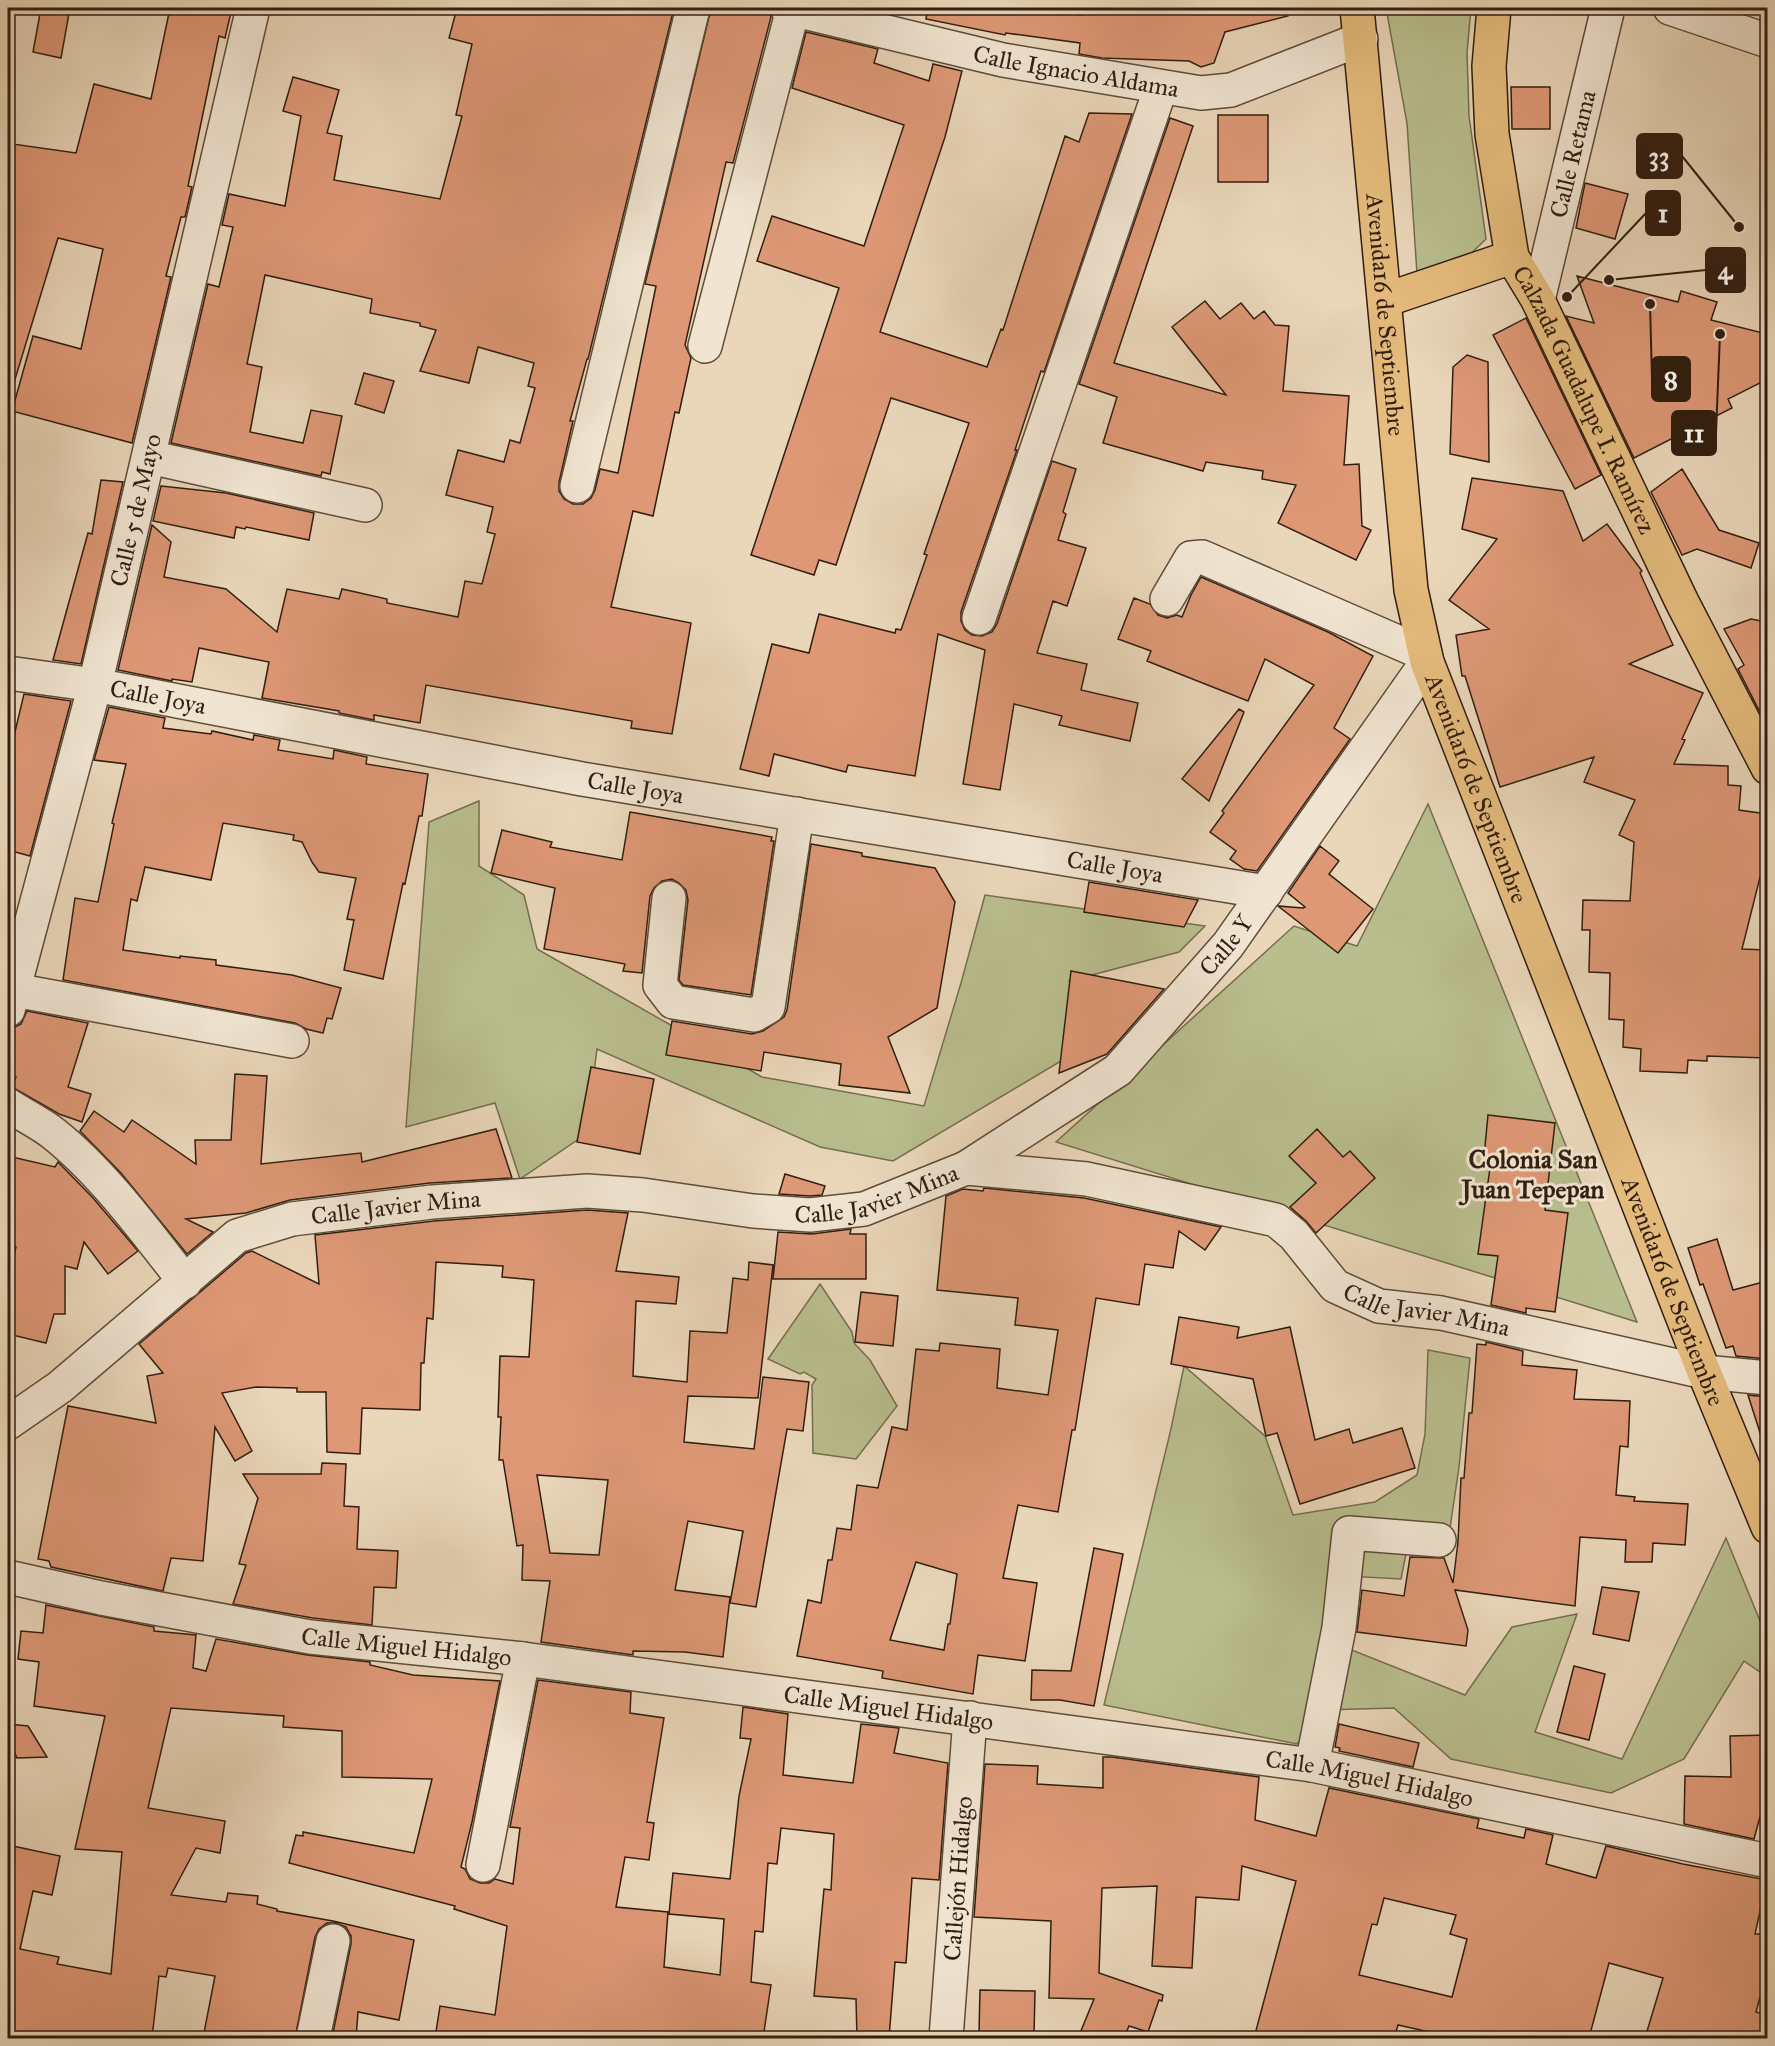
<svg xmlns="http://www.w3.org/2000/svg" width="1775" height="2046" viewBox="0 0 1775 2046" font-family="'IM FELL Great Primer',serif">
  <rect width="100%" height="100%" fill="#ead7ba"/>
  <filter id="stains"><feTurbulence type="fractalNoise" baseFrequency=".00333" numOctaves="4"/><feColorMatrix values="0 0 0 0 .2 0 0 0 0 .09 0 0 0 0 .02 0 0 0 .5 -.17"/></filter>
  <radialGradient id="worn" r=".72"><stop offset=".6" stop-color="#630" stop-opacity="0"/><stop offset="1" stop-color="#630" stop-opacity=".3"/></radialGradient>
  <path fill="#b9be8e" stroke="#756e4f" stroke-width="1.5" d="M1386 8H1471L1467 53 1469 116 1486 239 1419 304 1407 123Z
    M479 801V866L524 895 537 949 762 1077 924 1106 961 983 985 895 1205 926 1179 952 1069 981 1108 1033 893 1161 820 1147 597 1049 586 1134 520 1179 495 1103 406 1127 429 822Z
    M1428 804 1637 1322 1056 1142 1294 926 1357 946Z
    M820 1284 852 1332 854 1343 870 1360 897 1406 856 1459 813 1453 812 1385 816 1379 804 1372 800 1374 768 1359Z
    M1428 1350 1470 1358 1459 1467 1449 1535 1408 1544 1401 1579 1329 1575 1339 1645 1465 1695 1512 1627 1577 1614 1535 1732 1622 1759 1726 1538 1767 1638V1677L1744 1661 1684 1759 1611 1793 1451 1759 1394 1708 1323 1710 1297 1744 1104 1705 1171 1429 1184 1366 1265 1436 1293 1515 1375 1502 1417 1475 1425 1434Z"/>
  <path fill="#de9876" stroke="#311e10" stroke-width="1.5" fill-rule="evenodd" d="M41 8H70L61 58 33 52Z
    M170 8H232L225 38 219 36 188 186 192 187 185 217H181L166 276 171 277 132 443 12 411 33 336 81 349 103 249 58 238 13 386 8 385V182L13 144 76 153 94 84 151 99Z
    M457 8H674L588 359H587L570 421H573L559 482V491L564 499 573 504H583L591 498 595 490 600 469 618 473 656 286 645 284 711 8H769L771 17 733 163 726 162 685 345 691 358 679 413 675 412 653 516 633 511 611 607 691 623 672 734 631 728 632 721 426 685 420 723 374 715V720L339 713V711L262 698 269 662 199 648 192 682 172 679V681L118 670 152 525 171 542 164 577 226 589 277 632 287 589 339 599 342 589 387 599V603L458 617 465 581 482 584 495 534 487 532 493 507 446 495 458 450 504 462 510 440 520 443 535 388 528 386 534 363 478 347 469 383 420 371 436 330 420 326V323L370 313 372 299 265 275 247 364 262 367 250 432 303 443 311 410 342 416 330 474 322 472 321 476 171 443 208 284 219 287 233 227 222 225 229 194 285 206 301 116 283 111 293 77 339 90 327 133 342 136 334 180 440 199 462 116 456 115 472 44 449 38Z
    M928 8H1028L1081 15V8H1287L1288 16 1225 32 1214 63 1201 67 1189 61 1102 58 1079 54 1080 43 1006 33 1005 35 926 19Z
    M806 32 878 49 874 63 929 81 933 64 962 71 945 137 880 332 987 367 1001 329 1003 330 1065 136 1079 142 1089 113 1132 114 1044 372 1041 371 1015 450H1017L961 612V621L965 630 972 635 982 636 992 632 997 624 1052 461 1076 469 1063 512 1066 514 1058 540 1086 548 1067 606 1053 601 1037 653 1087 664 1081 690 1138 703 1130 741 1059 725 1062 716 1014 704 1000 790 963 784 985 650 938 634 915 776 848 765 846 772 774 754 769 776 740 769 772 644 809 653 819 614 895 633 896 629 901 630 927 555 924 554 969 423 891 398 836 565 819 560 814 575 751 555 839 288 757 261 772 216 864 246 904 125 792 88Z
    M1511 87H1550V129H1512Z
    M1218 115H1268V182H1218Z
    M1170 118 1193 126 1114 363 1226 395 1172 327 1205 301 1220 319 1241 303 1254 319 1264 311 1275 325 1289 326 1283 391 1349 396 1344 465 1359 464 1362 526 1371 530 1356 560 1278 523 1296 485 1262 479 1263 471 1206 462 1203 471 1103 443 1117 397 1079 384Z
    M1585 183 1628 194 1615 239 1576 228Z
    M1577 276 1678 302 1681 291 1717 302 1711 320 1767 334V367L1765 378 1762 382 1728 399 1732 408 1634 458 1566 316 1594 323Z
    M1526 318 1601 475 1575 489 1493 335Z
    M1467 355 1488 362 1489 462 1450 454 1453 367Z
    M364 373 394 381 384 413 355 404Z
    M1682 469 1719 530 1759 543 1751 568 1697 549 1682 555 1651 492Z
    M1472 478 1563 491 1583 541 1607 524 1642 571 1640 573 1673 645 1629 664 1703 693 1682 739 1685 740 1674 764 1728 766V785L1741 786 1739 810 1767 814V841H1765L1764 869H1762L1742 949 1767 950V1058L1707 1056V1061L1688 1060 1687 1073 1640 1071 1641 1049 1623 1047 1624 1020 1609 1019 1610 973 1589 972 1590 930H1582L1583 900 1630 901 1634 842 1619 835 1635 800 1584 782 1594 757 1500 787 1465 676H1462L1456 635 1489 629 1449 600 1497 539 1462 529Z
    M101 480 123 482 81 664 53 660 88 533 92 534Z
    M161 486 226 493 314 513 309 540 246 527 245 529 236 527 234 538 153 521Z
    M1201 577 1328 632 1373 656 1334 728 1350 739 1257 871 1244 869 1230 859 1236 851 1210 832 1224 813 1222 811 1314 685 1265 659 1248 701 1147 661 1151 651 1118 639 1134 598 1150 604 1158 615 1167 618 1177 615 1182 617 1191 595Z
    M1751 619 1767 622V726L1738 669 1744 665 1724 629Z
    M24 694 71 701 30 856 8 850V761Z
    M109 707 165 718 163 728 211 734 212 731 253 740 254 735 280 740 278 750 333 759 334 750 367 757 366 764 428 774 422 816H419L405 884 403 883 383 979 344 970 354 920 347 919 356 878 319 872 312 862 302 842 293 840 294 835 223 823 211 880 145 867 137 901 131 899 123 950 180 958V956L216 960V965L292 975 341 988 332 1019 327 1018 323 1033 306 1029 295 1023 63 980 75 898 98 902 114 824 112 823 126 764 94 760Z
    M1239 709 1244 712 1209 801 1182 779Z
    M630 812 772 837 771 841H774L751 995 683 985 679 980 688 900 686 890 679 883 672 879 662 881 654 888 650 896 642 973 623 971 625 964 544 949 555 888 491 873 502 830 552 842 550 847 622 860Z
    M811 844 862 853V856L935 868 955 902 937 1008 888 1037 910 1093 839 1085 841 1064 764 1052 761 1071 666 1055 672 1021 752 1034 763 1031 784 1017 787 1010Z
    M1320 846 1339 861 1329 874 1373 909 1338 953 1278 906 1303 908 1305 907 1288 893Z
    M1089 882 1198 900 1184 927 1084 912Z
    M1071 971 1164 989 1107 1054 1059 1073Z
    M27 1011 88 1023 68 1087 91 1094 82 1122 59 1114 12 1087 16 1077 8 1075V1028H13L21 1024Z
    M591 1067 654 1079 640 1154 577 1142Z
    M235 1074 267 1076 261 1164 361 1153 362 1162 496 1129 512 1178 430 1183 290 1200 246 1213 186 1219 213 1232 187 1254 121 1173 80 1131 94 1111 124 1132 132 1120 196 1164 195 1140H231Z
    M1488 1115 1555 1123 1545 1210 1568 1213 1555 1312 1526 1308V1313L1491 1305 1498 1256 1478 1254 1490 1168 1483 1167Z
    M1317 1129 1343 1157 1350 1151 1375 1178 1316 1233 1306 1221 1290 1207 1316 1183 1289 1156Z
    M12 1157 55 1167 58 1162 93 1198 138 1251 108 1274 84 1242 77 1269 65 1266V1314H54L46 1343 8 1334V1280L16 1247 8 1245V1174Z
    M785 1174 825 1186 822 1195 810 1196 779 1194Z
    M984 1188 1084 1198 1221 1227 1205 1250 1179 1231 1173 1268 1145 1264 1139 1305 1096 1298 1075 1430H1072L1058 1512 1018 1505 1003 1578 1037 1583 1025 1661 978 1655 973 1694 882 1678 883 1671 797 1656 808 1600 821 1603 828 1560H832L837 1528 851 1530 857 1485 878 1488 892 1427 907 1430 916 1349 939 1351 940 1343 1000 1349 997 1388 1048 1395 1058 1330 1015 1325 1018 1298 937 1290 946 1196 963 1189 983 1191ZM916 1562 957 1574 950 1624H948L944 1650 890 1640Z
    M587 1210 628 1213 616 1271 679 1277 676 1304 636 1301 633 1376 687 1382 690 1331 727 1333 733 1278 748 1280 749 1262 773 1265 758 1398 688 1396 684 1442 754 1449 763 1377 809 1382 803 1431 787 1429 756 1607 730 1603 743 1531 688 1521 675 1590 730 1597 723 1657 685 1652 633 1651V1655L541 1642 550 1581 522 1580 523 1545 517 1546 503 1460H499L501 1417H498L500 1356 529 1357 534 1280 502 1277 503 1266 436 1262 433 1319 427 1318 424 1363H421L420 1410 362 1408 360 1454 327 1452 326 1392H297V1388L256 1387 222 1393 252 1451 235 1461 215 1427 203 1561 171 1558 163 1591 51 1567 49 1561 38 1559 68 1406 156 1423 147 1376 163 1373 139 1344 246 1253 252 1251 319 1284 315 1235 434 1221ZM537 1475 608 1480 599 1555 550 1553Z
    M851 1229 850 1234H866V1279H773L778 1232 812 1234Z
    M1717 1239 1733 1290 1767 1281 1763 1324 1767 1325V1359L1736 1356 1733 1346 1726 1348 1703 1284 1700 1285 1688 1248Z
    M861 1292 898 1296 893 1346 855 1342Z
    M1179 1317 1239 1327 1237 1338 1290 1327 1315 1440 1349 1429 1353 1443 1402 1428 1415 1468 1300 1504 1277 1433 1266 1436 1253 1379 1171 1364Z
    M1486 1342 1523 1351 1522 1365 1577 1370 1574 1399 1630 1401 1628 1447 1620 1446 1616 1495 1635 1497 1634 1501 1688 1504 1685 1545 1653 1543 1652 1562H1625L1626 1540 1580 1537 1575 1606 1455 1590 1468 1630 1466 1646 1357 1632 1362 1590 1404 1596 1410 1557 1444 1558 1453 1583 1458 1542 1461 1478H1464L1469 1413H1472L1477 1344 1486 1345Z
    M1748 1395 1767 1397V1438L1762 1439Z
    M322 1463 346 1464 344 1506 359 1507 357 1549 398 1551 396 1588 374 1587 372 1625 313 1618 233 1604 246 1565 239 1564 258 1498 243 1474H321Z
    M1094 1548 1123 1554 1094 1706 1060 1700H1031L1032 1670 1071 1671Z
    M1602 1587 1639 1592 1629 1641 1593 1634Z
    M46 1605 154 1627V1631L196 1635 193 1668 206 1671 216 1639 307 1655 370 1662V1665L413 1675 500 1681 472 1822 461 1867 465 1869 470 1879 480 1883H489L495 1879 513 1884 520 1828 510 1827 538 1680 631 1692 630 1713 664 1718 647 1822 654 1823 649 1860 625 1857 616 1907 668 1912 664 1967 720 1975 724 1919 669 1914 673 1873 730 1879 739 1796 751 1739 740 1738 743 1707 788 1714 783 1775 853 1783 861 1724 899 1728 894 1753 948 1763 939 1880 912 1878 906 1963 895 1962 889 2038H857L856 1999 814 1996 824 1889 831 1890 834 1834 781 1828 777 1864 768 1863 763 1932 755 1931 751 1982 771 1985 763 2038H435L440 2006 495 2015 507 1926 454 1909 455 1906 289 1863 296 1835 303 1836V1832L414 1853 432 1779 342 1777V1731L283 1727 284 1716 171 1708 148 1808 225 1821 220 1853 196 1848 171 1895 226 1902 228 1893 258 1896 257 1904 277 1909V1911L333 1921 414 1940 399 2020 358 2012 356 2038H332L351 1944V1936L346 1927 336 1923H327L319 1929 315 1937 295 2038H203L215 1976 168 1968 166 1977 159 1976 152 2038H8V1845L60 1856 52 1895 33 1891 20 1949 59 1957 57 1964 111 1974 122 1852 75 1849 105 1716 34 1706 39 1662 18 1659 21 1631 43 1633Z
    M1574 1666 1605 1674 1589 1740 1557 1732Z
    M8 1724 28 1726 47 1757 17 1758 13 1749 8 1748Z
    M1339 1724 1419 1743 1413 1767 1339 1751 1340 1748 1335 1747Z
    M1767 1735V1809H1762L1754 1839 1684 1824 1685 1776 1731 1777 1730 1736Z
    M1103 1757H1112L1259 1777 1255 1820 1316 1836 1329 1788 1479 1819 1477 1828 1524 1838 1526 1829 1553 1835 1546 1864 1596 1878 1606 1846 1683 1864 1767 1880 1755 1934H1767V1971L1756 2012 1767 2015V2038H1645L1663 1978 1609 1963 1589 2038H1456L1398 2025 1394 2038H1254L1296 1881 1242 1866 1239 1900 1196 1897 1192 1968 1152 1966 1157 1886 1102 1888 1099 1973 1163 1995 1162 2001 1159 2000 1148 2032 1129 2026 1124 2038H1078L1094 1999 1049 1998 1051 1921 974 1917 985 1764 1038 1766 1037 1784 1103 1788ZM1384 1898 1456 1915 1450 1934 1467 1939 1452 1997 1359 1975 1372 1924 1377 1925Z
    M980 1990 1035 1991 1034 2036 979 2034Z"/>
  <g fill="none" stroke-linecap="round" stroke-linejoin="round">
    <g stroke="#5f4c3a" stroke-width="36">
      <g id="minor">
        <path id="s1" d="M787 8 1003 60 1201 93 1231 90 1361 39"/>
        <path d="M1670 8 1768 41"/>
        <path id="s2" d="M1538 300 1608 8"/>
        <path d="M705 346 793 9"/>
        <path d="M149 457 365 505"/>
        <path d="M577 486 693 8"/>
        <path d="M1167 599 1191 558 1202 557 1425 654"/>
        <path d="M979 618 1161 87"/>
        <path id="s3" d="M8 673 95 685 582 779 1266 892"/>
        <path d="M669 898 660 985 673 1002 754 1015 768 1007 797 814"/>
        <path d="M14 990 292 1041"/>
        <path id="s4" d="M8 1010 95 685 253 8"/>
        <path d="M8 1105C23 1115 40 1123 54 1134 103 1173 147 1233 185 1282"/>
        <path id="s5" d="M966 1168 1118 1070 1228 945 1427 662"/>
        <path id="s6" d="M8 1423 60 1387 237 1236 292 1219 432 1202 587 1191 643 1195 753 1211 810 1215 864 1209 966 1168 1087 1179 1276 1220 1294 1235 1335 1286 1379 1306 1441 1313 1704 1372 1768 1378"/>
        <path id="s7" d="M8 1577 101 1598 310 1637 523 1659 1312 1765 1768 1861"/>
        <path d="M1312 1765 1339 1628 1349 1533 1439 1540"/>
        <path d="M483 1865 523 1659"/>
        <path d="M313 2038 333 1941"/>
        <path id="s8" d="M946 2038 970 1718"/>
      </g>
    </g>
    <g stroke="#311e10" stroke-width="36">
      <g id="major">
        <path id="s9" d="M1357 8 1411 590 1427 662 1704 1372 1768 1527"/>
        <path id="s10" d="M1494 8 1489 66 1492 134 1512 257 1538 300 1682 602 1768 768"/>
        <path d="M1385 300 1512 257"/>
      </g>
    </g>
    <use href="#minor" stroke="#f1e5d2" stroke-width="33"/>
    <use href="#major" stroke="#e5bc7d" stroke-width="33"/>
  </g>
  <g text-anchor="middle" stroke-width="6" stroke-linejoin="round" paint-order="stroke">
    <g font-size="24" fill="#311e10" stroke="#f1e5d2">
      <text dy="8" stroke="none"><textPath href="#s1" startOffset="296">Calle Ignacio Aldama</textPath></text>
      <text dy="8" stroke="none"><textPath href="#s2" startOffset="150">Calle Retama</textPath></text>
      <text dy="8" stroke="none"><textPath href="#s9" startOffset="308">Avenida16 de Septiembre</textPath></text>
      <text dy="8" stroke="none"><textPath href="#s10" startOffset="411">Calzada Guadalupe I. Ramírez</textPath></text>
      <text dy="8" stroke="none"><textPath href="#s4" startOffset="516">Calle 5 de Mayo</textPath></text>
      <text dy="8" stroke="none"><textPath href="#s3" startOffset="152">Calle Joya</textPath></text>
      <text dy="8" stroke="none"><textPath href="#s3" startOffset="638">Calle Joya</textPath></text>
      <text dy="8" stroke="none"><textPath href="#s9" startOffset="794">Avenida16 de Septiembre</textPath></text>
      <text dy="8" stroke="none"><textPath href="#s3" startOffset="1124">Calle Joya</textPath></text>
      <text dy="8" stroke="none"><textPath href="#s5" startOffset="346">Calle Y</textPath></text>
      <text dy="8" stroke="none"><textPath href="#s6" startOffset="944">Calle Javier Mina</textPath></text>
      <text dy="8" stroke="none"><textPath href="#s6" startOffset="458">Calle Javier Mina</textPath></text>
      <text dy="8" stroke="none"><textPath href="#s9" startOffset="1334">Avenida16 de Septiembre</textPath></text>
      <text dy="8" stroke="none"><textPath href="#s6" startOffset="1538">Calle Javier Mina</textPath></text>
      <text dy="8" stroke="none"><textPath href="#s7" startOffset="405">Calle Miguel Hidalgo</textPath></text>
      <text dy="8" stroke="none"><textPath href="#s7" startOffset="891">Calle Miguel Hidalgo</textPath></text>
      <text dy="8" stroke="none"><textPath href="#s7" startOffset="1377">Calle Miguel Hidalgo</textPath></text>
      <text dy="8" stroke="none"><textPath href="#s8" startOffset="160">Callejón Hidalgo</textPath></text>
    </g>
    <g font-size="26" font-weight="bold" fill="#311e10" stroke="#f1e5d2">
      <text x="1533" y="1168">Colonia San<tspan x="1533" dy="30">Juan Tepepan</tspan></text>
    </g>
  </g>
  <path fill="none" stroke="#311e10" stroke-width="2" d="M1739 227L1682 156M1567 297L1646 213M1609 280L1706 270M1650 304L1652 379M1720 334L1716 433"/>
  <g fill="#311e10" stroke="#f1e5d2" stroke-width="2">
    <circle cx="1739" cy="227" r="6"/>
    <circle cx="1567" cy="297" r="6"/>
    <circle cx="1609" cy="280" r="6"/>
    <circle cx="1650" cy="304" r="6"/>
    <circle cx="1720" cy="334" r="6"/>
  </g>
  <g fill="#311e10" stroke="#311e10" stroke-width="2">
    <rect x="1637" y="134" width="45" height="44" rx="6"/>
    <rect x="1646" y="191" width="34" height="44" rx="6"/>
    <rect x="1706" y="248" width="39" height="44" rx="6"/>
    <rect x="1652" y="357" width="38" height="44" rx="6"/>
    <rect x="1672" y="411" width="44" height="44" rx="6"/>
  </g>
  <g font-size="26" text-anchor="middle" font-weight="bold" fill="#fff">
    <text x="1659" y="165">33</text>
    <text x="1663" y="222">1</text>
    <text x="1725" y="279">4</text>
    <text x="1671" y="389">8</text>
    <text x="1694" y="442">11</text>
  </g>
  <rect width="1775" height="2046" fill="none" stroke="#ead7ba" stroke-width="30"/>
  <rect x="9" y="9" width="1757" height="2028" fill="none" stroke="#311e10" stroke-width="3"/>
  <rect x="15" y="15" width="1745" height="2016" fill="none" stroke="#311e10" stroke-width="1.5"/>
  <rect width="100%" height="100%" filter="url(#stains)"/>
  <rect width="100%" height="100%" fill="url(#worn)"/>
</svg>
